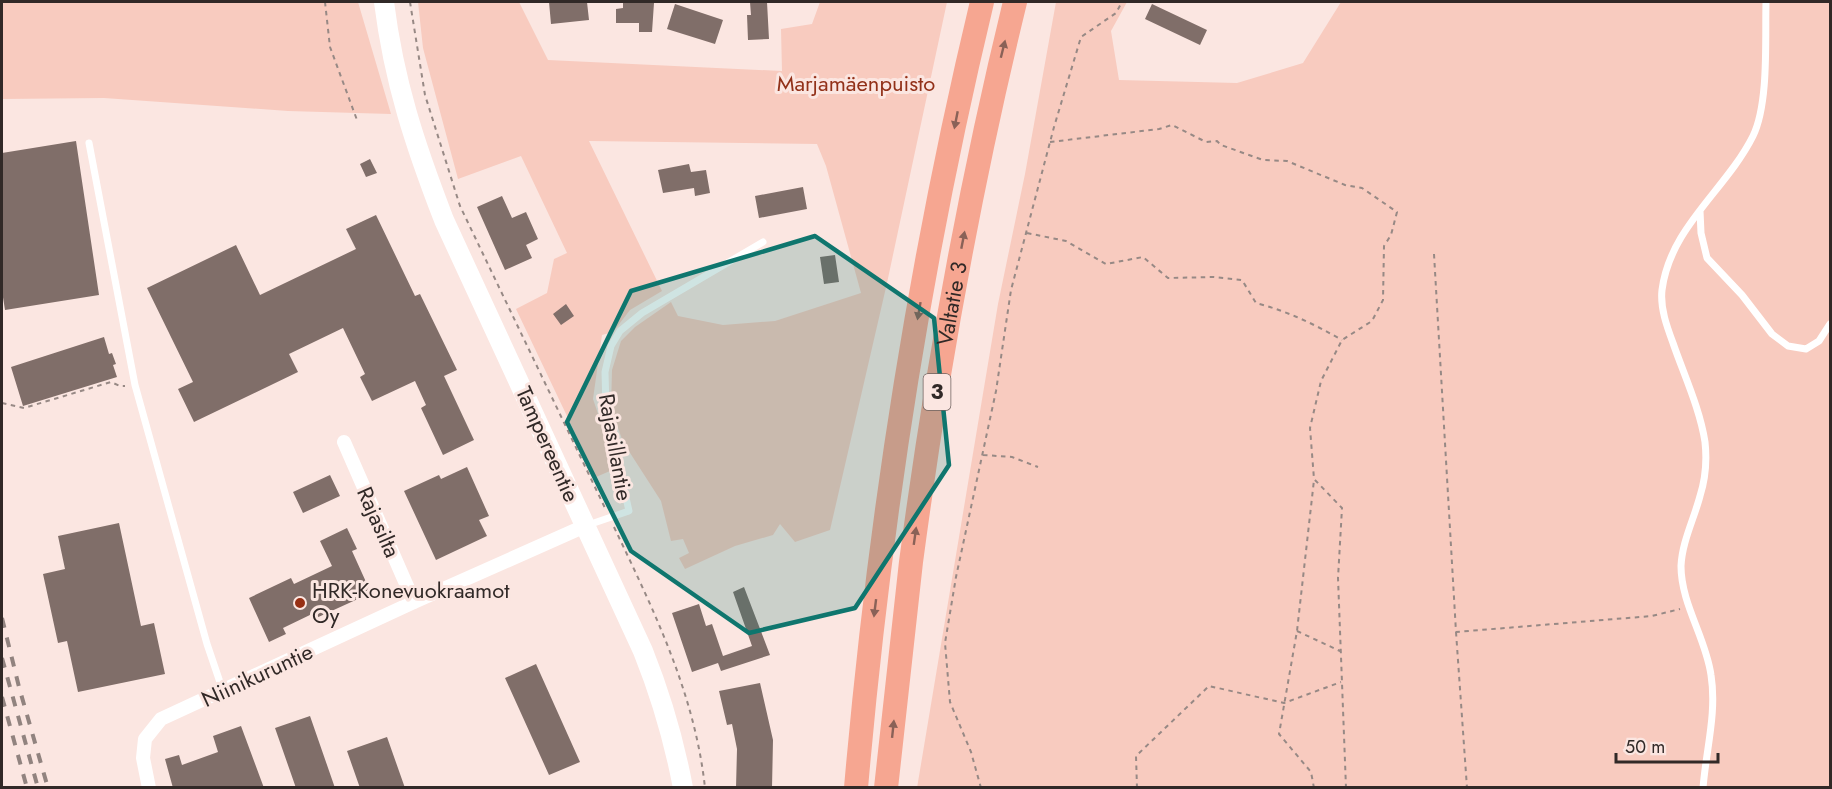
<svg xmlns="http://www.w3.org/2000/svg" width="1832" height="789" viewBox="0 0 1832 789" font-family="Jost,sans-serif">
  <rect width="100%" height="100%" fill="#fbe6e1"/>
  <path fill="#f8cbbf" d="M2 2H358L391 114 288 111 104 98 2 99Z
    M418 2H519L548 60 782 71 781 29 812 24 820 2H947L887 283 830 530 795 542 780 524 773 535 735 546 685 569 679 558 689 553 683 539 671 541 661 501 623 442 611 408 612 370 621 341 635 327 671 302 678 316 723 325 775 321 861 293 826 166 817 144 589 141 662 291 630 310 613 332 602 335 593 399 612 455 610 471 596 477 516 309 547 293 554 259 567 253 521 156 458 179 423 48Z
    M1056 2H1127L1111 31 1119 80 1237 83 1303 63 1341 2H1830V787L917 788 998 304 1025 174Z"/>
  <path fill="#806e69" d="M549 2H587L589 20 551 24Z
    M750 2H767L769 39 748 40 747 15H751Z
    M623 3H654L652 32H639V23H616V9L623 8Z
    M675 4 723 20 715 44 667 29Z
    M1152 4 1207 30 1200 45 1145 19Z
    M76 141 99 295 5 310 2 291V153Z
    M370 159 377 173 366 177 360 164Z
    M689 164 691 172 706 170 710 193 695 196 694 188 663 193 658 170Z
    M803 187 807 209 759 218 755 196Z
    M502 196 512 218 526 212 538 239 526 245 532 258 505 270 477 207Z
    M376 215 415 296 420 294 457 370 444 376 474 440 443 455 421 408 426 405 415 381 372 401 360 377 365 374 343 328 289 354 298 372 194 422 178 389 193 382 147 288 236 245 260 295 356 249 346 229Z
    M835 255 839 282 824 284 820 257Z
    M566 304 574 316 561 325 553 314Z
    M104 337 109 354 112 353 116 364 113 365 117 377 23 406 11 367Z
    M467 467 489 516 479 520 487 536 436 560 404 491 439 475 441 479Z
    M330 475 340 496 303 513 293 492Z
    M119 523 141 626 154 623 165 674 78 692 67 641 58 643 43 574 65 569 58 536Z
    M347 528 357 549 352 551 371 593 314 619 312 614 283 628 286 634 269 642 249 598 291 578 294 584 332 566 320 541Z
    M744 587 770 655 721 671 718 663 692 672 672 613 699 604 706 626 712 624 723 656 752 646 733 592Z
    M536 664 580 762 549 775 505 678Z
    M760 683 773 740 772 788H736L737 749 732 724 727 725 719 691Z
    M310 716 335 788H296L275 728Z
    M241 726 264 788H173L165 759 179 755 182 765 218 752 213 736Z
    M387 737 405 788H360L347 751Z"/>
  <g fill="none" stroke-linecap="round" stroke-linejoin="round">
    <path stroke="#978985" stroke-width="2" stroke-dasharray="4.5 4.5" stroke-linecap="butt" d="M325 2 330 47 357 120
      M410 2 425 95 460 206 605 508
      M1050 142 1159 129 1172 125 1206 142 1217 141 1221 145 1263 160 1287 161 1345 185 1362 188 1397 212 1391 235 1384 246 1383 300 1372 321 1342 340 1321 381 1310 428 1314 479 1342 508 1338 578 1346 788
      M1027 233 1066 241 1106 264 1143 257 1168 278 1214 277 1242 280 1256 303C1287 311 1314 324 1342 340
      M1434 254 1456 632 1652 616 1680 609
      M2 403 24 408 111 382 120 386H125
      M983 455 1012 457 1038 467
      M614 527C654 611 695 694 705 788
      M1297 631 1340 651
      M1456 632 1467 788
      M981 788 971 752 950 702 945 643 956 577 996 391 1011 290 1054 127 1081 37 1116 13 1122 2
      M1137 788 1136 756 1209 686 1284 703 1341 682
      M1314 788 1311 772 1279 734 1297 631 1314 480"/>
    <path stroke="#fff" stroke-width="7" d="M89 143 135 385 207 644 223 691
      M1700 211 1701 233 1707 258 1742 295 1772 334 1788 346 1806 349 1819 341 1830 324
      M588 525 629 511 606 409 605 372 611 346 620 331 642 313 763 242
      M1703 788C1706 750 1717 713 1711 675 1706 638 1681 604 1681 566 1682 542 1694 519 1700 496 1705 480 1707 460 1705 442 1700 409 1684 375 1673 343 1667 327 1660 308 1662 290 1670 227 1726 190 1753 136 1769 103 1765 39 1766 2"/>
    <path stroke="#fff" stroke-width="14" d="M344 442 414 602
      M149 788 143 758 145 739 161 719 414 602 585 526"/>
    <path stroke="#fff" stroke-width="20" d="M384 2C394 82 415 145 444 220L643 651C661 696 674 740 683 788"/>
    <g stroke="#f6a691" stroke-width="24">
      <path d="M856 788C879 523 920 260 982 2"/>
      <path id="s1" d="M886 788C895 713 902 637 911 562 936 374 970 186 1015 2"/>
    </g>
    <path stroke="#91837f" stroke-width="4" stroke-dasharray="10 10" stroke-linecap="butt" d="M2 618 19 687 48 788
      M2 658 38 788
      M2 697 27 788"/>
  </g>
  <defs><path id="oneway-solid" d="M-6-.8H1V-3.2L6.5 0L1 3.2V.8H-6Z" transform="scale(1.5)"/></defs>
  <g fill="#8a6157">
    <use href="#oneway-solid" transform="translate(1003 49) rotate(-76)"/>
    <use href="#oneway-solid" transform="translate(956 120) rotate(101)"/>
    <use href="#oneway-solid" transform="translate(963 240) rotate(-79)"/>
    <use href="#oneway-solid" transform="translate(919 311) rotate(100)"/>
    <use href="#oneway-solid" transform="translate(915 536) rotate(-82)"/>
    <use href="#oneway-solid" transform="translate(875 608) rotate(97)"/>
    <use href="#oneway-solid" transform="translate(893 729) rotate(-84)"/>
  </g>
  <path fill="#0f766e" fill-opacity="0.2" stroke="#0f766e" stroke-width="4.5" stroke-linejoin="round" d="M815 236 934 318 949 465 855 608 749 633 631 551 567 422 631 291Z"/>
  <circle fill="#972f14" stroke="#fbe6e1" stroke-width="2" cx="300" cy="603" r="6"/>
  <g text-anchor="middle" stroke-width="6" stroke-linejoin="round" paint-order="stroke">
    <rect fill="#fbe6e1" stroke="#6e625f" stroke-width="1.5" x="923.5" y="374" width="27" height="36" rx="4.5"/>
    <g font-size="21" font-weight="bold" fill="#312927">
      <text x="937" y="399">3</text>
    </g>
    <g font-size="22" fill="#923119" stroke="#fbe6e1">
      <text x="856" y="91">Marjamäenpuisto</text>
    </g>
    <g font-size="22" fill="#312927" stroke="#fbe6e1">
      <text dy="8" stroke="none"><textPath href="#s1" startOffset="489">Valtatie 3</textPath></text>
      <text transform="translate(548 444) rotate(66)" y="8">Tampereentie</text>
      <text transform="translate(616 447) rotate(80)" y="8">Rajasillantie</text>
      <text transform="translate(379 522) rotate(66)" y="8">Rajasilta</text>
      <text transform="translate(257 675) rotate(-25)" y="8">Niinikuruntie</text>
    </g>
    <g font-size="22" fill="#312927" stroke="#fbe6e1" text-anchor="start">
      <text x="312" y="598">HRK-Konevuokraamot<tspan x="312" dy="25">Oy</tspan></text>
    </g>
  </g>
  <rect width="1832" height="789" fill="none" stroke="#312927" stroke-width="6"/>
  <path d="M1616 753v9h102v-9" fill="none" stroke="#312927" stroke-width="3"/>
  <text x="1625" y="753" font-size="18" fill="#312927" stroke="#fbe6e1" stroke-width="4.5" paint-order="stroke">50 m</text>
</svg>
